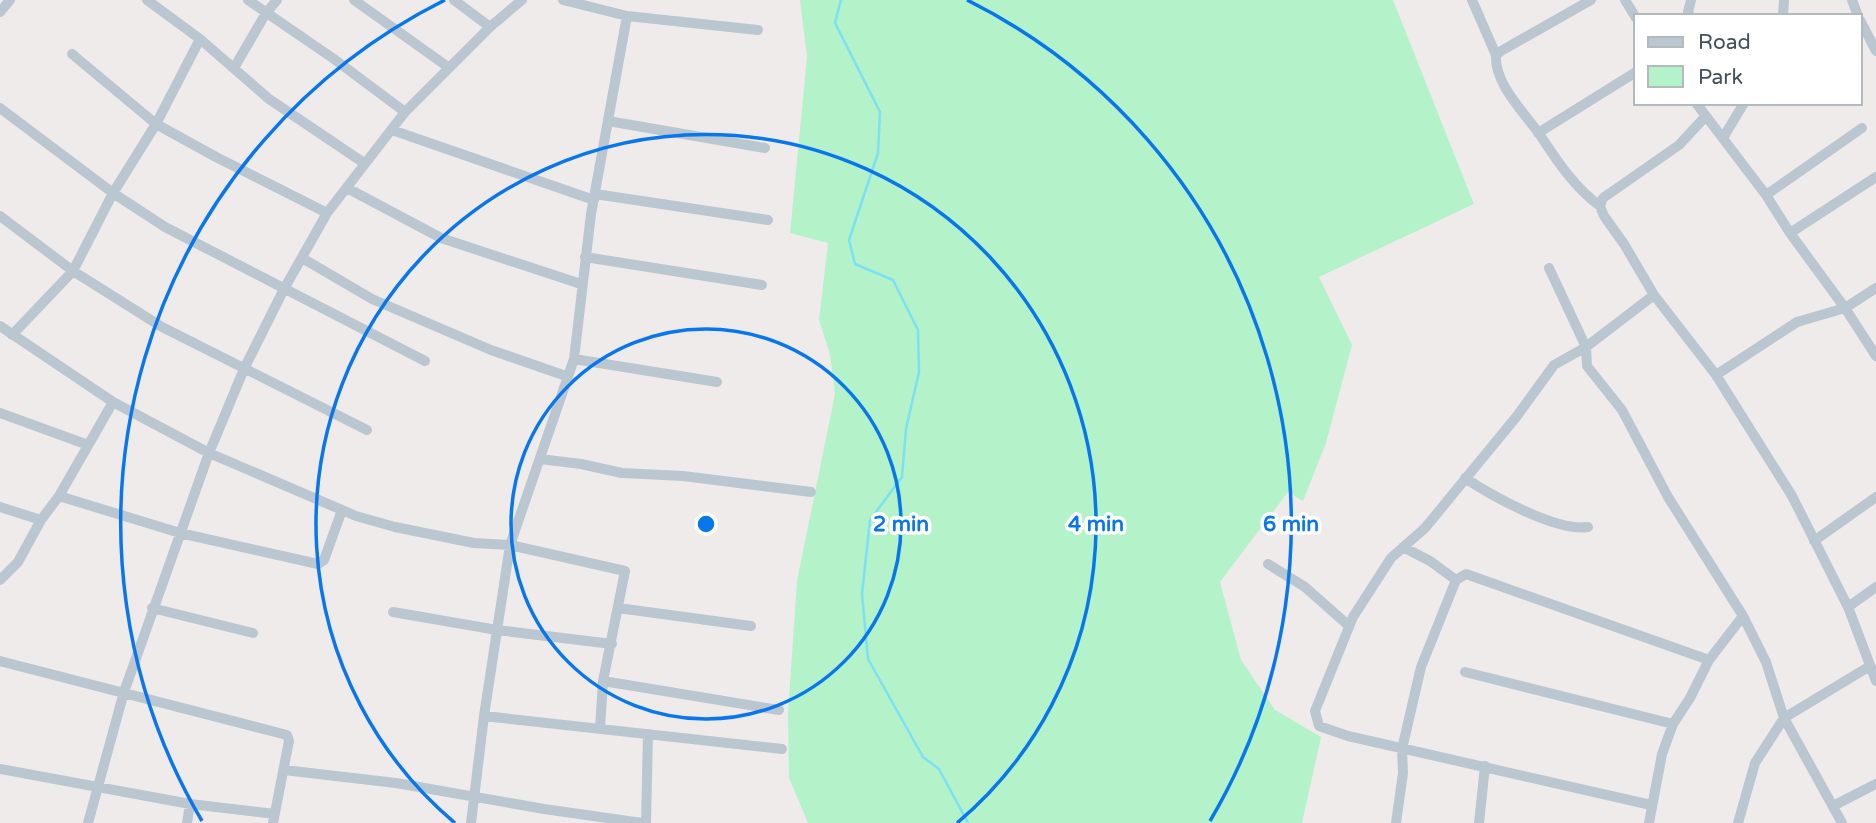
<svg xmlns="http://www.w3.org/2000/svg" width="1876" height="823" viewBox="0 0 1876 823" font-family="'Varela Round',sans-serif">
  <rect width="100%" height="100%" fill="#efebeb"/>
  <path fill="#b4f2c9" d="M800 0H1393L1474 204 1319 277 1352 345 1326 443 1303 501 1288 492 1220 582 1241 660 1275 710 1321 737 1302 823H808L789 778 788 713 797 581 835 394 830 354 819 320 828 243 790 233 807 57Z"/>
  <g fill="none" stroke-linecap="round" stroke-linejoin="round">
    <path stroke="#7ce1f4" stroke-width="2.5" d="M841 0 835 23 880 112 878 153 849 240 855 264 893 280 918 330 919 372 906 429 902 477 870 520 862 594 868 659 923 757 939 769 968 823"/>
    <path stroke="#bac7d0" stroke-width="10" d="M147 0 200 39 269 99 364 163
      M248 0 334 59 405 112
      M354 0 448 67
      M454 0 490 27
      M563 0 627 16 758 30
      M1472 0 1496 55
      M1591 0 1501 51 1496 55C1494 84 1525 113 1540 135 1558 162 1574 187 1600 206
      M1625 0 1636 18
      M1852 0 1858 16
      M0 12 10 0
      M1690 16 1688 12 1691 0
      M1783 16 1784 0
      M1860 20 1876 51
      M72 54 156 124 216 157 327 213
      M234 68 266 13 277 0
      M1696 103 1766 195 1790 233 1876 177
      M0 108 113 193 165 227 425 361
      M1705 117 1679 145 1603 198 1600 206 1604 216 1624 244 1654 295 1716 375 1792 496 1848 607 1876 681
      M608 121 765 148
      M392 130 594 200
      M1538 133 1636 72
      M1723 138 1744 103
      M347 188 441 238 581 284
      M595 194 768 220
      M1766 195 1862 128
      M0 216 73 271 162 327 367 430
      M1790 233 1845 308 1876 356
      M585 257 762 285
      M302 258 372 299 491 350 566 376
      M1549 268 1586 347 1554 365 1517 416 1425 528 1391 558 1353 617 1315 711 1319 726 1348 736 1651 805
      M1654 295 1586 347 1587 366 1622 410 1668 497 1743 616 1766 662 1784 718 1842 823
      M0 326 113 402
      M12 335 73 271 113 193 156 124 200 39
      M574 359 717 382
      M1716 375 1797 322 1845 308 1876 288
      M0 413 88 445
      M540 459 581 464 622 473 683 476 811 492
      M1465 478C1492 496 1557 532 1588 527
      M59 496 180 533 318 564 324 560 342 510
      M0 507 41 520
      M1814 541 1876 497
      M1403 547 1430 561 1456 580
      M1268 564 1305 587 1349 626
      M0 580 18 562 41 520 59 496 113 402 209 453 356 516 395 527 474 543 510 545 484 716 471 823
      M1848 607 1876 587
      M152 608 253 633
      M618 608 751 626
      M393 612 497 630 612 644
      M0 661 287 735 289 741 273 823
      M1465 672 1673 724
      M603 681 779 710
      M484 716 782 749
      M600 729 603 681 625 571 510 545 574 359 591 214 627 16
      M0 769 190 804 275 814
      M284 770 396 783 544 809 642 823
      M1833 806 1876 784
      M88 823 124 692 209 453 244 369 284 289 327 213 405 112 490 27 522 0
      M187 823 190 804
      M646 823 648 734
      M1396 823 1403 773 1402 749 1421 667 1456 580 1466 574 1709 660
      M1479 823 1485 766
      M1649 823 1662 754 1673 724 1690 698 1709 660 1743 616
      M1738 823 1755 763 1784 718 1870 666"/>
  </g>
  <g fill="none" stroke="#0876ec" stroke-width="3.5">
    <circle cx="706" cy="524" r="195"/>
    <path d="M455 823A390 390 0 1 1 957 823"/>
    <path d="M202 821A585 585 0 0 1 445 0M967 0A585 585 0 0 1 1210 821"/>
  </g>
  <circle cx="706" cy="524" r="10" fill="#0876ec" stroke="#fff" stroke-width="3.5"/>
  <g font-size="21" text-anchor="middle" font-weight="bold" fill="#0876ec" stroke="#fff" stroke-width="7" stroke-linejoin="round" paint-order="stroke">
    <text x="901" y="531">2 min</text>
    <text x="1096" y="531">4 min</text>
    <text x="1291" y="531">6 min</text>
  </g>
  <rect x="1634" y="14" width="228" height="91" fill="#ffffff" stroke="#b3b9bd" stroke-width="2"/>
  <rect x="1648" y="37" width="35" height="10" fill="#bac7d0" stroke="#b3b9bd" stroke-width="2"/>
  <text x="1698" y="49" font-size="21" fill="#42505b">Road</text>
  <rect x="1648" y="66" width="35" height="21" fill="#b4f2c9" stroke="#b3b9bd" stroke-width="2"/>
  <text x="1698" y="84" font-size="21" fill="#42505b">Park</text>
</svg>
